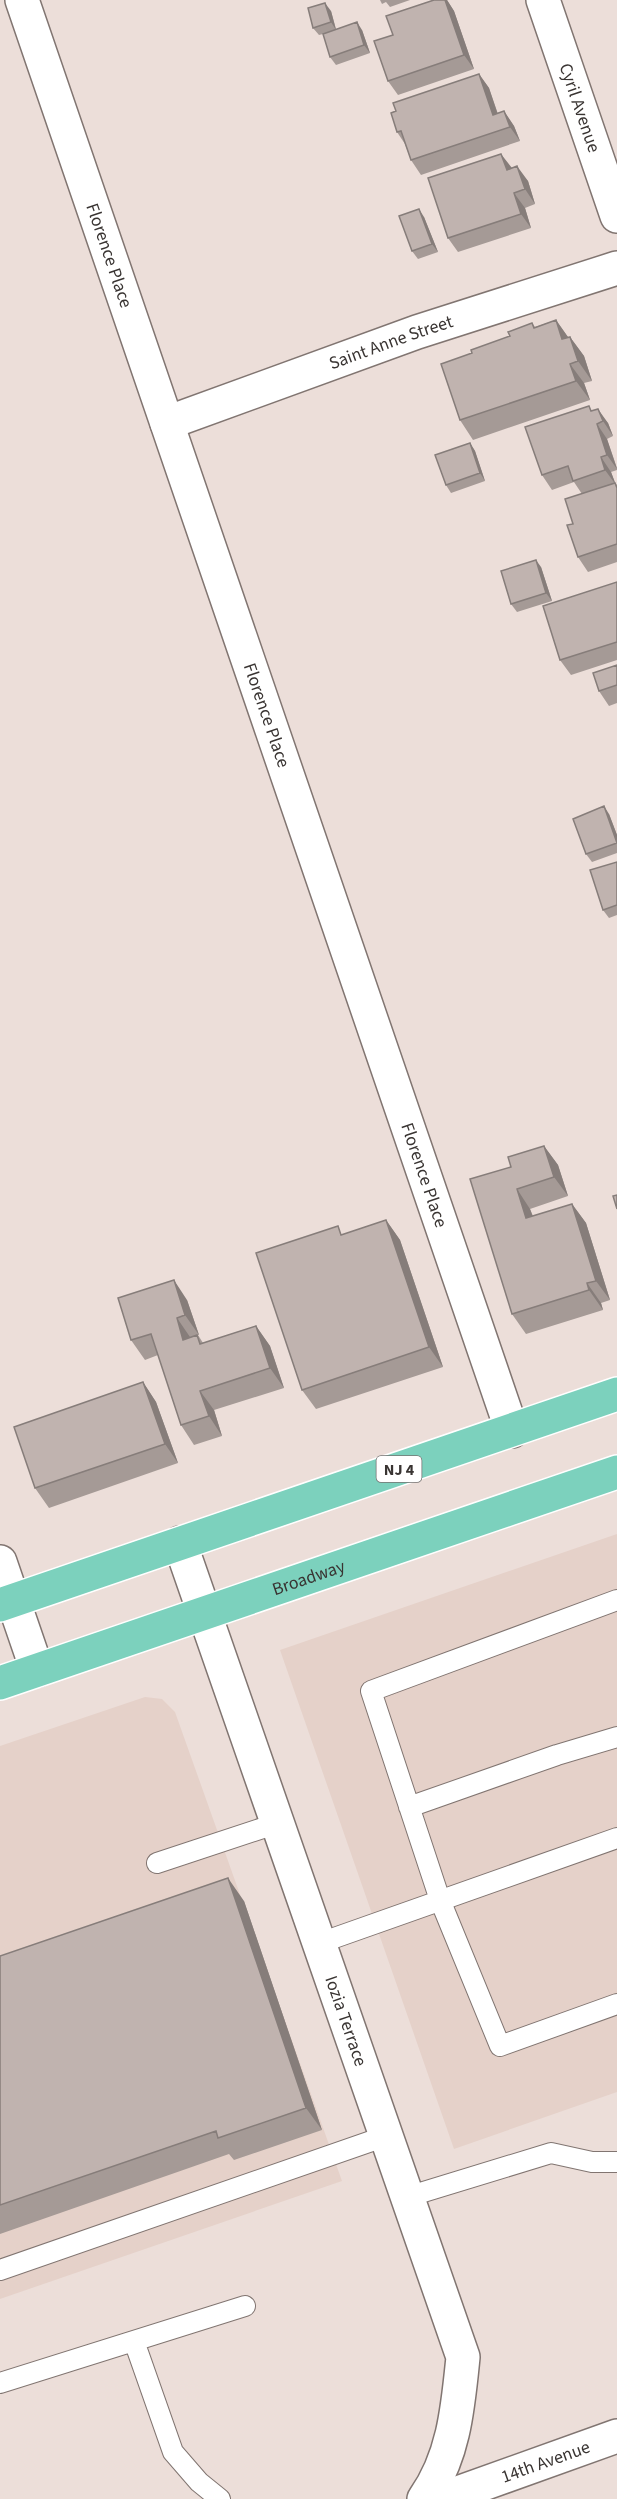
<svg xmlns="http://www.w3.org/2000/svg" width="617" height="2499" viewBox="0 0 617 2499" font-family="'Source Sans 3',sans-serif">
  <rect width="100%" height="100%" fill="#ecded9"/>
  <path fill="#e5d1c9" d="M617 1534V2092L454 2149 280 1650Z
    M145 1697 162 1699 175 1712 342 2181 0 2299V1746Z"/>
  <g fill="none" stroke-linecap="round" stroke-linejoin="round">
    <g stroke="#817571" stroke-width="22">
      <path id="lane" d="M617 1600 371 1691 440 1900 500 2046 617 2004
        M409 1807 557 1755 617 1737
        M157 1863 278 1823
        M320 1943 617 1838
        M407 2197 551 2153 592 2162H617
        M0 2270 386 2136
        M134 2341 173 2452 199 2482 220 2499
        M0 2383 245 2306"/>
    </g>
    <g stroke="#817571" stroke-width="36">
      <g id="street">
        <path id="s1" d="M22 0 512 1431"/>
        <path id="s2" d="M543 0 617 216"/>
        <path id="s3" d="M167 423 417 332 617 268"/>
        <path id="s4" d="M180 1543 463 2357C458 2407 454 2457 424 2499"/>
        <path d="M0 1562 37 1670"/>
        <path id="s5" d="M441 2499 617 2436"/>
      </g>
    </g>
    <g stroke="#fff" stroke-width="36">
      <g id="primary">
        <path d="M0 1605 617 1394"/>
        <path id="s6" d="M0 1683 617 1472"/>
      </g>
    </g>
    <use href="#lane" stroke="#fff" stroke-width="20"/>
    <use href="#street" stroke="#fff" stroke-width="33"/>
    <use href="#primary" stroke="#7cd1bd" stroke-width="33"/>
  </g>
  <path fill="#a59a96" d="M380 0H410L390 7 386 2 382 4Z
    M434 0H447L454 11 474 69 398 95 388 81 393 35Z
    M331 11 336 29 362 30 370 53 336 65 330 57 323 34 319 35 313 28Z
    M479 74 489 88 498 114 504 111 514 126 520 141 421 175 411 160 405 144 397 132Z
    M512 168 528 181 535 204 525 208 531 228 458 252 448 238Z
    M424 217 438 252 418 259 412 251Z
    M556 320 568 337H570L584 356 592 381 584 383 590 400 473 440 460 420 510 336 532 323 535 327Z
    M593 411 608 423 613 436 607 439 617 468V470L611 472 615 483 617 485V562L588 572 578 557 573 524 582 494 574 482 552 490 542 475Z
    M470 443 475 451 485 481 451 493 446 485Z
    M541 567 552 601 517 612 511 604Z
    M617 582V660L571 675 560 660Z
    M617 665V703L609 706 599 691Z
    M609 814 617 835V853L592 862 586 854Z
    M617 862V915L609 918 603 910Z
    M544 1146 558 1165 568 1196 530 1209 533 1216 572 1204 586 1223 610 1300 601 1303 603 1310 526 1334 512 1314 511 1167Z
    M386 1220 400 1240 443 1367 316 1409 302 1390 344 1234Z
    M187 1300 199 1335H198L203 1343 256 1326 270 1346 284 1388 214 1410 222 1436 194 1445 181 1425 158 1355 145 1360 131 1340Z
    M143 1382 156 1402 178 1463 49 1508 35 1488Z
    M244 1901 322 2130 234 2160 229 2154 0 2234V1956Z"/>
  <path fill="#867d7a" d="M445 0H447L454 11 474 69 464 55Z
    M325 3 331 11 336 30 331 22Z
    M357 22 362 30 370 53 364 45Z
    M479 74 489 88 503 130 493 115Z
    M504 111 514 126 520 141 510 127Z
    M501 154 512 168 507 170Z
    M517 166 528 181 535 204 525 189Z
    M514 193 525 208 531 228 521 214Z
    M419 209 424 217 438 252 432 244Z
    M556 320 570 340 562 339Z
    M570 337 584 356 592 381 578 361Z
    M570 364 584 383 590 400 576 381Z
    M598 409 608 423 613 436 603 421Z
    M597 424 607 439 617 469 607 455Z
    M470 443 475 451 485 481 480 473Z
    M601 457 611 472 616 485 605 470Z
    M536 560 541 567 552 601 546 593Z
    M604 806 609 814 617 835V842Z
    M544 1146 558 1165 568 1196 554 1177Z
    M517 1189 530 1209 540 1237 526 1218Z
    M572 1204 586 1223 610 1300 596 1281Z
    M386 1220 400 1240 443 1367 429 1347Z
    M174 1280 187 1300 199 1335 185 1315Z
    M587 1283 601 1303 603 1310 589 1290Z
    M177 1318 190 1337 183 1340Z
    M256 1326 270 1346 284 1388 270 1368Z
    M143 1382 156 1402 178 1463 165 1444Z
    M200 1391 214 1410 222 1436 209 1416Z
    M228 1878 244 1901 322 2130 306 2108Z"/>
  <path fill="#c0b3af" stroke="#867d7a" stroke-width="1.5" d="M434 0H445L464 55 388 81 374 41 393 35 386 16Z
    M325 3 331 22 313 28 308 8Z
    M357 22 364 45 330 57 323 34Z
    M479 74 493 115 504 111 510 127 411 160 401 131 397 132 391 113 396 111 393 103Z
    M501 154 507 170 517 166 525 189 514 193 521 214 448 238 428 178Z
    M419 209 432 244 412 251 399 216Z
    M556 320 562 339 570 337 578 361 570 364 576 381 460 420 441 364 472 353 471 350 510 336 508 332 532 323 534 328Z
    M589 406 591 411 598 409 603 421 597 424 607 455 601 457 605 470 573 481 568 466 542 475 525 427Z
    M470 443 480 473 446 485 435 455Z
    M615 483 617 488V544L578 557 567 525 573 524 565 499Z
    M536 560 546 593 511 604 501 571Z
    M617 582V642L560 660 543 606Z
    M617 665V685L599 691 593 673Z
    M604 806 617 843 586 854 573 819Z
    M617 862V905L603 910 590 870Z
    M544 1146 554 1177 517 1189 526 1218 572 1204 596 1281 587 1283 589 1290 512 1314 470 1179 511 1167 508 1157Z
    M617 1195V1209L613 1196Z
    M386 1220 429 1347 302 1390 256 1253 338 1226 341 1235Z
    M174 1280 185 1315 177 1318 183 1340 197 1335 200 1344 256 1326 270 1368 200 1391 209 1416 181 1425 151 1334 131 1340 118 1298Z
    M143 1382 165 1444 35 1488 14 1427Z
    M228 1878 306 2108 218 2138 216 2131 0 2205V1956Z"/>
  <g text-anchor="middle" stroke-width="6" stroke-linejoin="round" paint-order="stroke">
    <rect fill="#fff" stroke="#747170" stroke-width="1.5" x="376.5" y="1456" width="45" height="26" rx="4.5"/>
    <g font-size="16" font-weight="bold" fill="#393432">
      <text x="399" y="1475">NJ 4</text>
    </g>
    <g font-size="18" fill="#393432" stroke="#fff">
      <text dy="6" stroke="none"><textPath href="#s2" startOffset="114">Cyril Avenue</textPath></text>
      <text dy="6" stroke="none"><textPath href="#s1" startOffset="270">Florence Place</textPath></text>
      <text dy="6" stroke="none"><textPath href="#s3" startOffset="238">Saint Anne Street</textPath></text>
      <text dy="6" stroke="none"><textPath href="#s1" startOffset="756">Florence Place</textPath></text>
      <text dy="6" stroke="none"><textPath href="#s1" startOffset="1242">Florence Place</textPath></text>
      <text dy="6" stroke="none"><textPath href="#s6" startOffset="326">Broadway</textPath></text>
      <text dy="6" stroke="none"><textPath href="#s4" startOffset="506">Iozia Terrace</textPath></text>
      <text dy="6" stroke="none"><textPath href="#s5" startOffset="111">14th Avenue</textPath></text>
    </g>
  </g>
</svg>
